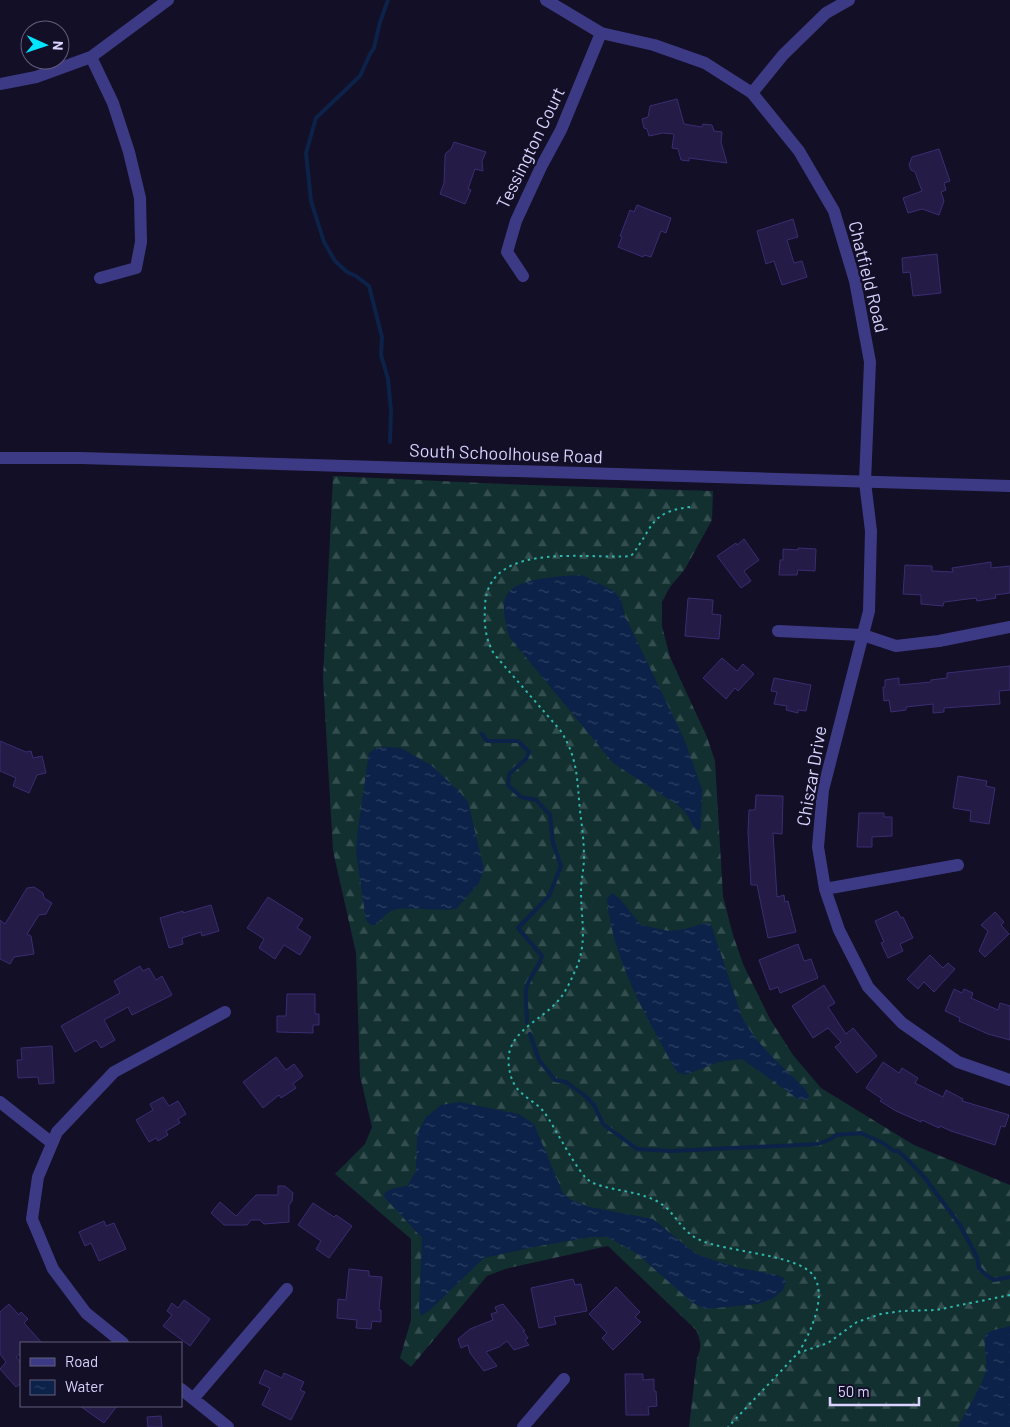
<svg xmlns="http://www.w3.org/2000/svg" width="1010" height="1427" viewBox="0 0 1010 1427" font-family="Barlow,sans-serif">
  <defs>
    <pattern id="forest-firs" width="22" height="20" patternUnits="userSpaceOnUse" patternTransform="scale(1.25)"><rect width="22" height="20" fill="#12302f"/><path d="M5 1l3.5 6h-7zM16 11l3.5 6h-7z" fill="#344d4e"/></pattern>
    <pattern id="water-ripples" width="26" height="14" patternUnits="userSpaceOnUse" patternTransform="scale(1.25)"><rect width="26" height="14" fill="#0c2248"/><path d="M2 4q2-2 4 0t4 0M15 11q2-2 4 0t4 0" fill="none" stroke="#2f4163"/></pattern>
  </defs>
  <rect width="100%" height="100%" fill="#130f26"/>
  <path fill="url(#forest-firs)" d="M333 476 504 484 713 491 712 520 685 569 670 587 662 602V626L670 657 707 737 715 761 723 896 733 935 743 964 770 1019 793 1055 821 1088 914 1145 1010 1185V1427H689L697 1358C702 1347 701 1341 696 1330L608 1246 505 1269 487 1276 411 1367 400 1358 411 1320V1239L335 1174 365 1144 372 1127 360 1076 356 953 333 851 323 678Z"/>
  <path fill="url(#water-ripples)" d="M582 575 614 591 621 600 625 616 685 741 702 789 701 829 698 830 694 828 688 816 679 806 613 763 510 638C506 627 501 606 506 596 514 577 565 576 582 575Z
    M389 747 401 748 431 765 460 792 468 802 484 869 479 883 456 909C439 912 403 905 391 911 385 914 380 921 376 925H371L366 920 356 852 358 828 369 753 376 748Z
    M612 893 620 899 641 925 669 931 686 929 704 923 711 924 742 1017C757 1046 783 1066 805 1089L809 1096 808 1100 798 1099 742 1059 719 1062 685 1075 677 1072C648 1021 612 958 607 899Z
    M460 1102 519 1114 534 1124 563 1193 571 1200 590 1207 653 1219 696 1254 713 1260 740 1268 777 1275 784 1278 786 1282 783 1290 772 1299 758 1304 706 1309 693 1303 636 1253 607 1237H591L534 1247 484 1258 430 1310 421 1316 419 1308 422 1238 384 1197 385 1192 394 1188 407 1186 416 1171 417 1134 426 1117 441 1105Z
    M1010 1326V1427H958C966 1411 980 1390 985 1373 989 1360 982 1347 986 1334L994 1330Z"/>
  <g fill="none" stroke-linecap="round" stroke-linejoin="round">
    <path stroke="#0c2248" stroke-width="4" d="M388 0 380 22 374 48 370 54 360 76 316 118 306 153 311 201 324 242 335 261 347 272 356 276 369 286 382 337 381 355 388 379 391 411 390 442
      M482 734 487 741H518L529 752 526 759 509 774 508 785 521 797 536 800 550 815 553 843 561 866 549 896 518 928 542 956C539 968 529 976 526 989 525 995 527 1013 527 1022
      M530 1034 539 1060 555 1080 566 1082 584 1095 594 1105 603 1124 637 1149 671 1151 818 1144 831 1139 836 1135 861 1133 883 1143 894 1151H898L908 1160 925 1178 960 1225 977 1257 979 1268 986 1275 994 1280 1010 1277"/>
  </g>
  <path fill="#241b47" stroke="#3b2d73" d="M677 99 684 124 702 127 703 124 712 125 714 131 722 132 721 142 727 163 689 158V161L681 160 678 149 672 148 674 134 663 133 649 136 647 129 644 128 642 119 648 117 650 106Z
    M454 142 486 152 482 161 483 171 475 169 468 189 471 190 465 204 440 194 444 183 445 156 446 153 451 149Z
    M939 149 950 181 944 183 946 190 941 192 944 201 939 215 922 209 908 213 903 198 922 191 915 172 911 170 909 165 912 157Z
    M637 205 671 218 666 233 661 231 651 257 644 255 643 257 618 247 622 237 620 236 630 210 634 212Z
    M793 219 798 237 787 240 794 263 802 261 807 277 782 285 774 261 766 264 757 231Z
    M937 254 941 293 913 296 910 272 903 273 902 258Z
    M744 539 759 560 744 571 751 581 741 588 717 556 736 543 737 545Z
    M798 548 816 549 815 571 798 570 797 575H779L780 560H783V549L798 550Z
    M991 562V568L1010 566V593L995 595 996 598 977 601 976 598 944 602 943 606 921 604V595L903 594 905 565 932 566V571L953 572 952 568Z
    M688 598 713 600 712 614 721 615 719 639 685 636Z
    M722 658 737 671 743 664 754 674 738 691 735 688 726 699 703 678Z
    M1010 666V690L999 691 1000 704 944 708V712L933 713V704L906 707V710L891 712 889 700 884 701 883 687H885V680L899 678V685L931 682V680L947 678V673Z
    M774 678 811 685 806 711 798 710V713L786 710 787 706 774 704 777 692 771 691Z
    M0 741 26 752 31 751 33 758 42 756 46 773 37 775 29 793 13 786 16 778 0 771Z
    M958 776 987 781 986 786 995 788 989 824 970 821 971 811 953 808Z
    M756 795 783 796 782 834 773 833 777 897 784 895 785 902 788 901 796 932 768 938 757 885H751L748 832 749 810H755Z
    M859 813H884V817H892V836L872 837V847H857Z
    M34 887 43 893 44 898 52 903 46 914 39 915 27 934 31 936 34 954 14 957 10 964 0 959V920L5 924 27 888Z
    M268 897 303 919 297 928 311 937 300 955 284 945 275 959 259 948 264 939 247 928Z
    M211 905 219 931 202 936 201 932 182 938 183 944 169 948 160 918 183 911V913Z
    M897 911 901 918 903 917 913 938 900 944 903 951 888 958 881 943 884 942 875 921Z
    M995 912 1004 922 1001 925 1009 934 985 957 979 951 988 931 981 925Z
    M798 944 804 961 811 959 818 978 780 993 778 987 770 990 759 960Z
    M930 955 943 968 948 963 955 969 934 992 924 982 918 989 907 979Z
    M140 966 143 971 149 968 156 980 162 976 172 995 132 1015 128 1007 104 1020 115 1040 101 1048 96 1040 75 1052 61 1026 120 993 114 981Z
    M824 985 835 1003 828 1007 846 1034 853 1028 877 1056 857 1073 835 1047 841 1042 828 1028 813 1038 792 1006Z
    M954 989 962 993 964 989 973 993 971 998 998 1010 1000 1003 1010 1006V1040L988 1034 959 1021 960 1018 945 1011Z
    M287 994H315V1014H319V1025H313V1033L277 1032V1016H286Z
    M52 1046 54 1083 39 1084 38 1077 18 1078 17 1060H22L21 1048Z
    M276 1057 286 1070 294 1064 303 1076 293 1084 296 1088 281 1098 279 1095 263 1108 243 1082Z
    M883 1062 899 1073 902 1068 918 1078 915 1083 943 1097 946 1090 963 1099 962 1101 1009 1115 1005 1127 1001 1126 995 1145 951 1131 940 1126 939 1128 922 1120 921 1122 896 1111 880 1101 882 1099 866 1088Z
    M163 1097 169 1106 178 1101 186 1114 178 1119 180 1123 166 1131 168 1135 158 1141 156 1138 149 1142 136 1120 153 1110 150 1104Z
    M278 1186H285L293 1193 292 1201 289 1205V1222L264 1224 260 1220H251L247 1225H224L211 1213 220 1202 236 1216 256 1195H278Z
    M313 1203 334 1217 336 1215 352 1226 329 1258 316 1249 321 1241 298 1225Z
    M104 1221 106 1226 114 1223 126 1249 99 1261 91 1243 85 1246 79 1232Z
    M349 1269 369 1271V1276L382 1277 379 1310H381V1322L372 1321 371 1329 356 1328 357 1320 337 1318 338 1299 346 1300Z
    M573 1279 575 1285 581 1284 587 1311 554 1317 556 1324 539 1328 531 1288Z
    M616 1287 640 1312 635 1317 641 1322 613 1350 602 1338 607 1333 589 1314Z
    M184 1300 210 1319 190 1346 163 1326 172 1315 167 1311 172 1303 178 1308Z
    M9 1304 19 1315 21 1312 28 1319 24 1323 42 1343H21V1353L16 1357 21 1363V1383L16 1387 0 1369 6 1362 0 1354V1312Z
    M503 1304 525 1331H523L528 1338 525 1340 529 1345 514 1350 507 1341 499 1347 486 1352 497 1366 484 1371 470 1353 468 1345 461 1348 458 1339 470 1329 493 1320 491 1314 497 1312 495 1307Z
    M265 1370 282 1378 284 1373 304 1382 300 1390 305 1392 291 1420 262 1405 270 1388 259 1383Z
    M625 1374H643V1380L654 1379V1391H656L657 1406 648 1407 649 1415H626Z
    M80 1406H117L104 1423Z
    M161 1416 162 1427H148L147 1417Z"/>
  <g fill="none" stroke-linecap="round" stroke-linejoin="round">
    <path stroke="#2fb8b0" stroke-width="2" stroke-dasharray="2.5 4" stroke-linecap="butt" d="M690 507C648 512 654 528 631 556 590 560 487 539 485 606 484 624 485 638 494 654L560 730C578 757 577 780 580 811 582 826 584 842 584 857 584 869 581 880 581 891 581 919 588 944 575 971 570 982 565 994 556 1003 536 1024 504 1034 509 1067 510 1075 512 1081 516 1087 524 1098 536 1102 544 1112 556 1128 578 1175 591 1182 613 1192 639 1190 660 1203 676 1213 681 1232 700 1240 726 1252 795 1254 812 1274 829 1293 810 1335 798 1353L728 1427
      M798 1353 828 1343 857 1322 881 1314 902 1311 936 1310 1010 1295"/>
    <path stroke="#3d3a85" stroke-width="12" d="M546 0 601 33 654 45 705 63 752 93 799 151 834 211 855 281 870 362 865 482 871 531 869 611 823 790 818 847 825 889 839 930 868 987 902 1023 958 1062 1010 1080
      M91 57 113 103 129 152 140 198 141 242 136 268 100 278
      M0 84 36 77 91 57 168 0
      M752 93 783 55 826 13 849 0
      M523 276 507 252 516 221 541 167 561 130 601 33
      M778 631 863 635 896 646 939 641 1010 627
      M825 889 958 865
      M0 1102 52 1143
      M123 1343 86 1313 53 1269 32 1219 38 1177 57 1132 114 1072 225 1012
      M181 1389 228 1427
      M193 1399 287 1289
      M523 1427 564 1379"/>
    <path stroke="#3d3a85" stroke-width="12" d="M0 458H81L1010 486"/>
  </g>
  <g text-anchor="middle" stroke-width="5" stroke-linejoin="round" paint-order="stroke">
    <g font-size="18" fill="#d9d4ff" stroke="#130f26">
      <text transform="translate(531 148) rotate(-64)" y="6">Tessington Court</text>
      <text transform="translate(868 277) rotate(76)" y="6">Chatfield Road</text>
      <text transform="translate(506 454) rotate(2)" y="6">South Schoolhouse Road</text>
      <text transform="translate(812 776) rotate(-80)" y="6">Chiszar Drive</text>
    </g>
  </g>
  <rect x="20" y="1342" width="162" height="65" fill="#130f26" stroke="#625e7d"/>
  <rect x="30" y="1358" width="25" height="8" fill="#3d3a85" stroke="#625e7d"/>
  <text x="65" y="1367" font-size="15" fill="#d9d4ff">Road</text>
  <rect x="30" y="1380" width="25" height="15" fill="url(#water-ripples)" stroke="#625e7d"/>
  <text x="65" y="1392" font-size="15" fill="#d9d4ff">Water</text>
  <g transform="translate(45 45) rotate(93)"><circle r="24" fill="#130f26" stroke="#625e7d"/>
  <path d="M0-4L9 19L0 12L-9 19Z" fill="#00e5ff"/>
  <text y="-8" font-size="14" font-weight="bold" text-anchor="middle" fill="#d9d4ff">N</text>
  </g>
  <path d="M830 1397v8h89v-8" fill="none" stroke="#d9d4ff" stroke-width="2.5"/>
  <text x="838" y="1397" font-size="15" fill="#d9d4ff" stroke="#130f26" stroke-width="4" paint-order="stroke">50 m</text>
</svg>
